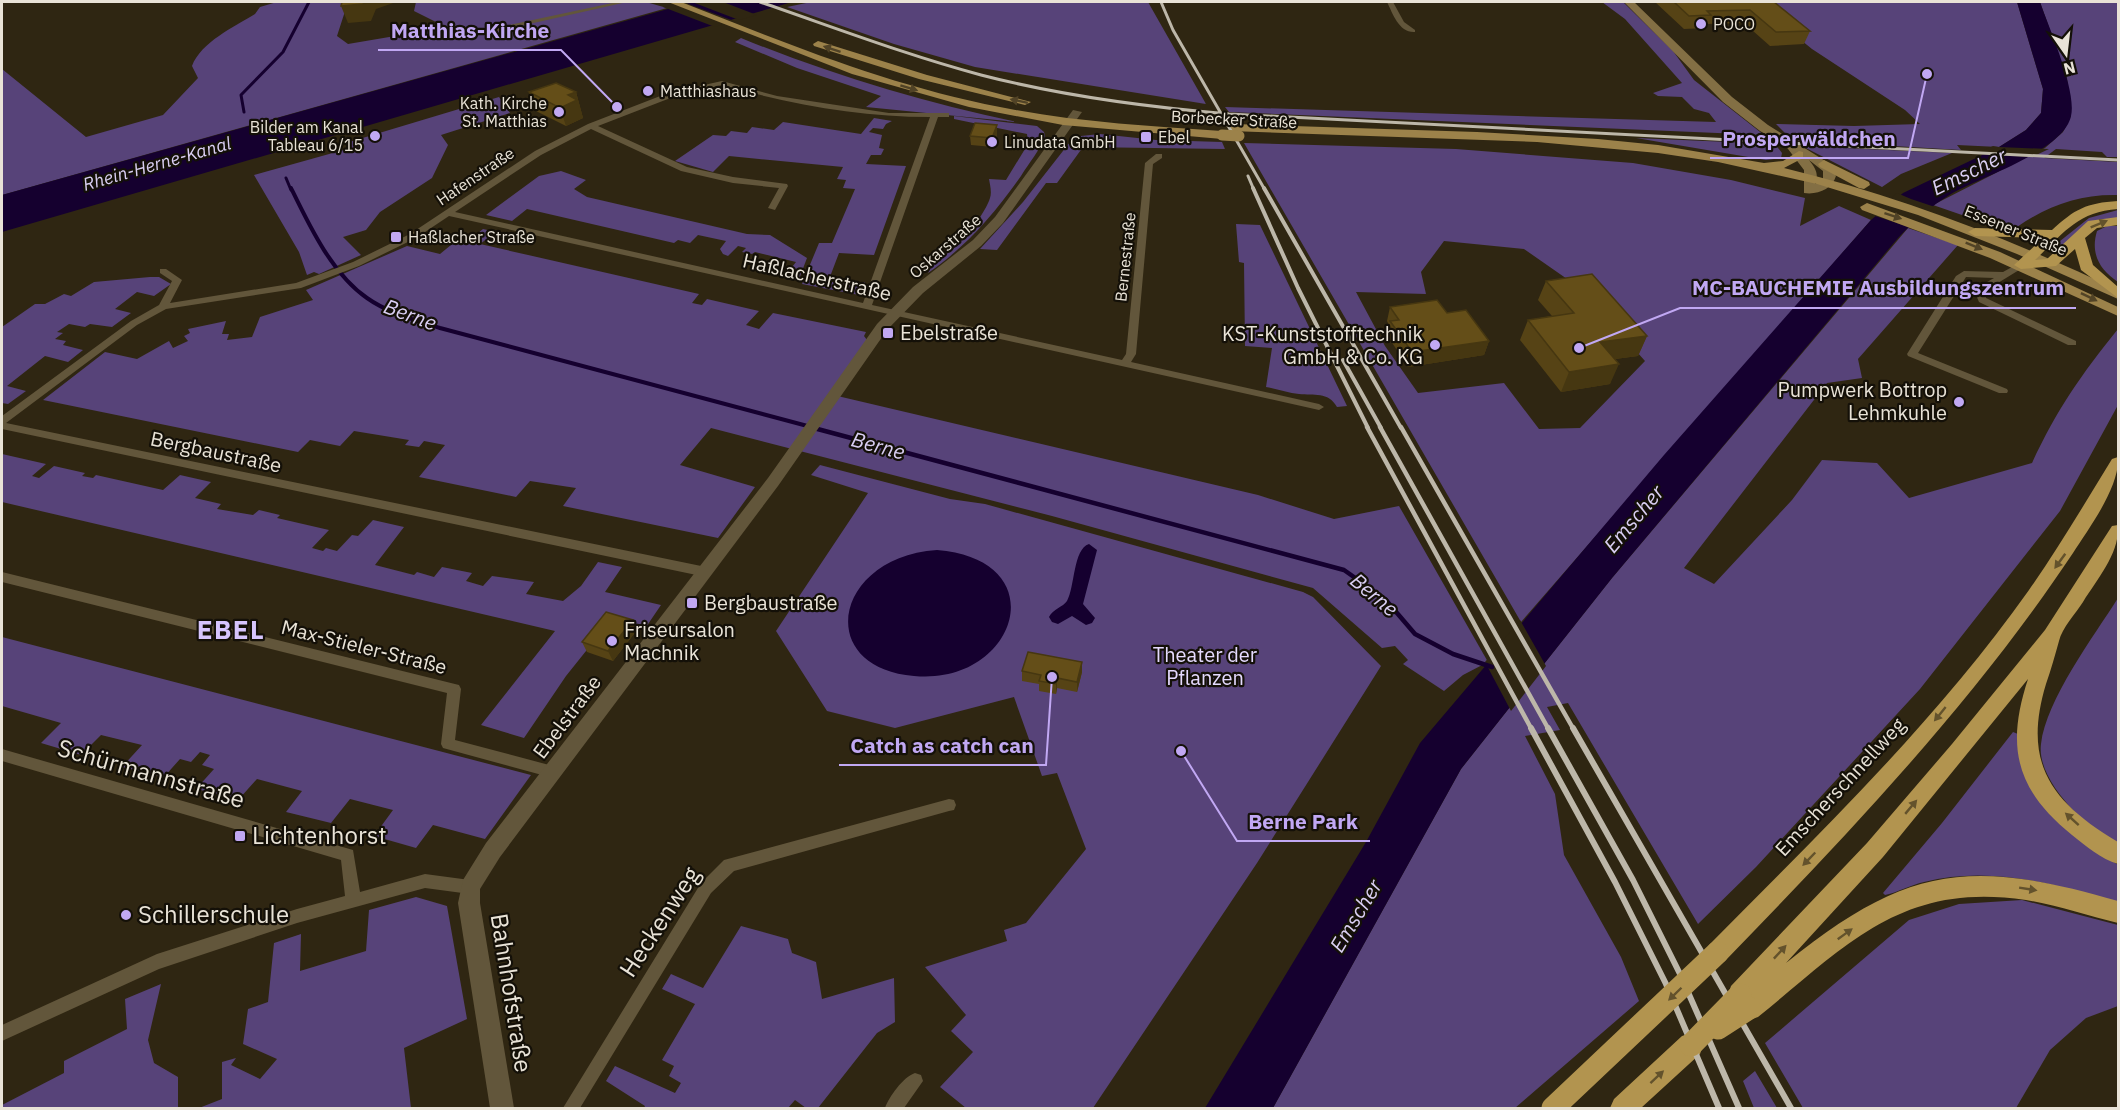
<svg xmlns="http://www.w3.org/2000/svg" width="2120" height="1110" viewBox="0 0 2120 1110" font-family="'IBM Plex Sans',sans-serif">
  <rect width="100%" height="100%" fill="#2f2612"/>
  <path fill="#574379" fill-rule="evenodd" d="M277 2H348L337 36 348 44 401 35 438 23 414 11 416 2H646L667 8 2 195V69L86 137 163 115 198 78 192 66C201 42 234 27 255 14L260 7Z
    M811 2H1148L1206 104 975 67 894 44 787 7Z
    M1602 2H1623L1673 51 1694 80 1764 135 1229 112 1225 107 1716 122 1709 113 1694 109 1682 97 1658 96 1653 93 1682 83 1625 19Z
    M1754 2H2017L2043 89 2041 113 2026 130 1999 147 1957 145 1961 150 1792 140 1776 124 1854 126 1920 124 1905 110 1812 49Z
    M2040 2H2118V157H2107L2102 152 2056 149 2044 158 2118 162V195C2080 194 2049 205 2017 227L1988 224 1933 205 2045 148 2063 132 2071 116 2067 78Z
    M741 38C832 75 922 102 1017 122L866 107 881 96 797 68 735 42Z
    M499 97 510 113 441 135 448 145 432 178 380 212 366 230 343 237 361 255 319 274 314 272 307 275 299 252 254 175 347 149 346 143Z
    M954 116 1037 126 1044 132 1045 136C1040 150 1029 163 1021 176 994 214 967 246 928 273L936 258C952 259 986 213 990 198 992 192 990 185 989 179L1006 180 1028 144 1027 134 954 119Z
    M874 118 892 121 886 124 883 129 873 128 869 132 882 135 879 148 884 149 881 155H871L866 164 906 166 874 255 839 253 828 282H865L859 295 802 284 819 243H832L855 189 843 188 846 180 837 179 843 167 729 156 713 172 675 161 713 135 726 136 731 131 747 133 752 127 774 130 783 122 861 134Z
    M1100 134 1156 140 1222 142 1225 149 1083 147 1057 183H1046L997 250 980 249 1023 202 1070 142 1081 136Z
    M1636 138 1775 144 1782 153 1781 158 1766 160Z
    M1244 143 1456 149 1633 163 1731 180 1805 198 1800 226 1839 206 1871 220 1521 622ZM1444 241 1524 249 1580 288 1645 361 1580 428 1539 429 1504 383 1418 393 1385 346 1356 292 1426 294 1421 272Z
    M1802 146 1952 153 1901 174 1882 187Z
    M561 171 586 180 574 189 587 197 747 234 770 235 807 258 799 279 785 276 796 262 755 252 752 254 742 252 746 248 738 246 728 256 723 254 720 249 726 241 698 235 690 243 678 240 674 243 527 209 512 221 486 215 539 176Z
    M2118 210V219C2085 217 2079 230 2057 253L2050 249 2089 218Z
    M1236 224 1260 225 1347 406 1337 407C1328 391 1314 396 1299 394 1288 393 1277 389 1266 387L1272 348 1245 346 1244 263 1239 262Z
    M2107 226H2118V282C2100 270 2090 254 2097 231Z
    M1908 228 1958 245 1858 359 1862 378 1827 383 1684 568 1714 584 1792 500 1822 460 1877 463 1909 498 2032 463C2057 409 2081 375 2118 329V405L2060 511 1920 689 1756 867 1698 924 1568 703 1547 707 1560 730 1525 736 1555 794 1564 855 1621 957 1639 1001 1515 1108H1273L1461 769 1612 578Z
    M483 229 496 232 480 244 699 294 692 303 702 305 707 299 759 311 746 325 759 329 773 313 866 332 864 336 867 340 829 394 1258 495 1334 519 1399 506 1488 662 1463 675 1444 691 1403 664 1408 660 1395 646 1382 648 1313 588 1052 516 711 428 680 465 755 487 718 538 563 506 576 488 530 481 516 497 419 477 445 445 424 441 419 447 405 445 409 440 354 431 340 446 310 440 298 452 43 400 105 352 137 359 169 341 173 348 188 341 184 336 190 333 188 329 226 321 222 334H229L227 340 252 337 260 317 313 300 306 290 407 246 440 254 457 240 467 242Z
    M150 277H159L171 284 154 296 137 292 115 309 131 313 112 327 90 324 85 327 69 324 57 332 63 333 55 339 66 341 63 345 83 350 68 362 45 356 7 386 26 391 8 404 2 403V327L35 304H45L64 294 71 296 94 282Z
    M2 454 46 464 32 476 39 478 54 466 85 473 82 476 93 478 96 475 163 490 180 475 211 482 195 498 221 504 217 509 253 515 259 510 280 515 277 518 329 530 312 548 323 551 326 548 337 551 352 535 358 536 373 520 404 527 375 565 414 575 417 572 434 577 442 567 472 573 466 581 483 586 492 576 534 582 526 594 563 601 581 586 598 562 622 567 605 592 661 605 644 630 610 621 566 676 524 738 481 725 555 631 2 502Z
    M820 465 950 499 985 504 1303 592 1313 597 1381 666 1257 863 1093 1108H966L940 1087 973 1052 951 1031 966 1015 925 967 1007 941 1004 930 1026 923 1086 849 1057 773 1042 776 1014 697 895 728 827 711 776 631 868 493 811 475Z
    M2118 598V848C2090 830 2036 782 2041 744 2046 700 2094 636 2118 598Z
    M2 637 531 775 485 839 433 825 416 848 374 836 393 810 350 799 331 823 286 812 302 791 257 779 239 799 196 789 214 769 202 765 210 755 200 752 191 762 180 759 164 777 122 767 142 745 101 735 81 755 41 743 61 723 2 706Z
    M2013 732 2018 734 2020 750 2100 852 2118 865V903C2055 884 1990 865 1924 882 1910 885 1899 892 1885 895L1883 893 1942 823Z
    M416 897 447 906 467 1019 404 1048 411 1108H199L222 1099V1062L236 1058 231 1065 260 1079 277 1059 243 1044 248 1009 268 1002 274 943 301 934 300 971 366 951 369 910Z
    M2022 900 2118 925V1006L2086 1018 2050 1050 2016 1108H1803L1765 1043 1909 920 1959 904Z
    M741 926 788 939 792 953 816 962 822 999 894 978 895 1022 877 1033 818 1108H806L795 1100 788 1108H644L645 1106 606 1081 615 1066 675 1093 681 1083 669 1076 674 1066 662 1060 695 1004 662 989 671 974 703 988Z
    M161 984 148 1040 154 1063 178 1077V1108H2V1105L64 1073V1061L127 1029 125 999Z
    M1755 1071 1777 1108H1754L1743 1081Z"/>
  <path fill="#15002f" d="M693 2H792L2 232V195Z
    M2017 2H2040C2049 28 2077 91 2071 116 2064 151 1980 177 1951 194 1931 206 1914 221 1898 238L1612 578 1461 769 1273 1108H1205L1366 842 1420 743 1664 455 1871 220 1903 193 1999 147 2026 130 2041 113 2043 89Z
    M937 550C1058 560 1016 686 914 676 813 667 834 557 937 550Z"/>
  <path fill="#2f2612" d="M683 2 734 21 715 27 663 7Z
    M692 2H723L757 15 739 20Z
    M1993 146 1999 147 2049 149 2032 157 1976 154Z
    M1897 193 1911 199 1935 207 1912 228 1872 215Z
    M1520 620 1546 666 1511 711 1485 662Z"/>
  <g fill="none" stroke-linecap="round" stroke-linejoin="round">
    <path stroke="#15002f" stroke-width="3" d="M244 112 241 95 283 52 309 2
      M286 178 291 190"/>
    <path stroke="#15002f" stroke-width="4" d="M291 188C309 225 332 274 367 298 388 313 415 320 440 328L815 428"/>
    <path stroke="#15002f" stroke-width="4.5" d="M810 427 1344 570 1385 599 1415 634 1453 654 1492 667"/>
    <path fill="#15002f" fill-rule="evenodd" d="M1089 544 1097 550 1083 604 1095 618 1092 623 1086 625 1072 616 1058 624 1052 622 1049 617C1053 609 1063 607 1067 601 1075 587 1073 549 1089 544Z"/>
    <path fill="#62563b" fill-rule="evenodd" d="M617 2H627L462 39 436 37 432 35 436 33 462 35Z
      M1387 2H1393L1404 22 1415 30V32C1399 33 1393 14 1387 2Z
      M722 81 777 96 889 113H949V117H938L872 305 1122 360 1126 354 1145 163 1156 154H1162V158L1153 164 1136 354 1131 362 1319 404 1324 407 1319 410 449 216 416 238 359 266 301 288 166 309 137 325 6 423 706 567 710 569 712 572 710 575 706 577 2 429V416L131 321 159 305 172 281 160 273V269H166L182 280 170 303 296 283 353 262 410 234 535 151 588 124 668 93ZM722 85C790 104 860 117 930 117L863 303 455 212 541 155 591 129 681 171 733 183 779 188 768 208 775 210 788 186 787 184 733 177 687 167 598 126 673 97Z
      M2021 262 2026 265 2024 267 1993 286 1986 295V298L2076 341V345H2068L1979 302 1976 295 1987 282 1994 278 1966 277 1918 353 2007 389 2008 391 2007 393H1999L1908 356 1907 354 1956 276 1964 271 2003 272Z
      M2 572 459 685 461 689 455 740 553 766 558 768 560 772 558 776 553 778 443 748 441 744 447 693 2 582Z
      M2 749 353 850 360 892 425 874 470 880 475 882 478 887 475 892 470 894 425 888 297 923 159 969 2 1041V1025L157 954 297 909 345 896 341 860 2 761Z
      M949 799 954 800 956 805 954 810 949 811 734 871 711 893 580 1108H563L701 883 724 860Z
      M915 1073 921 1075 923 1081 904 1108H885C889 1097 903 1077 915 1073Z"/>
    <path fill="#62563b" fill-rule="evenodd" d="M1073 110 1082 112 1003 223 981 246 923 293 887 330 778 486 500 857 480 889V903L514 1108H490L458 903 463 880 486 843 768 478 877 324 913 287 973 240 995 217Z"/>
    <path fill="#836f44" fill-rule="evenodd" d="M1624 2H1634L1732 97 1768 125 1830 164 1836 176C1832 189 1818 195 1804 193V170L1785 145 1760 131 1723 102ZM1809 160 1823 171V180L1815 184C1819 174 1816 169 1809 160Z"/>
    <path fill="#9c824a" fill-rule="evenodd" d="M668 2H681C785 43 890 86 1000 107 1073 122 1148 126 1222 131L1228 135 1222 139 1063 125 969 107 852 74Z
      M818 41 927 75 1031 102 1025 105 919 79 814 46 813 44Z
      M1234 124 1477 132 1598 139 1658 145 1764 163 1783 161 1799 151 1803 152V158L1784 168C1900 196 2010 239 2118 290V299L2017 254 1918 215 1817 184 1718 162 1658 153 1537 142 1230 131 1228 128Z
      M1824 160 1869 182 1870 185 1864 189 1859 188 1820 167 1818 164Z
      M1867 203 2000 252 2118 307V316L1990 258 1862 210 1860 207Z"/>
    <path fill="#b2944f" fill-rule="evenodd" d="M2118 201V209C2077 212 2064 233 2035 260L2047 259 2088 221 2118 217V225L2097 228 2085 238 2093 265 2118 287V298L2081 270 2075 249 2056 266 2021 269 2014 265 2043 238 1975 236 1968 232 1975 228 2052 230C2075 209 2086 203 2118 201Z
      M2118 457C2120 487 2089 528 2073 553 1973 703 1850 832 1725 961L1717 965 1709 961 1705 953 1709 945C1821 832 1937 720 2029 590 2059 547 2085 503 2112 459Z
      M2118 525C2120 553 2098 578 2083 602 2076 613 2062 628 2059 641 2055 655 2051 670 2046 684 2022 763 2051 802 2118 842V864C2101 859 2086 846 2072 835 2015 789 2006 746 2028 679L1883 857 1786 963C1907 865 1970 858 2118 901V923C2088 916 2057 905 2026 900 1901 881 1846 946 1758 1017L1749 1020 1740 1017 1738 1006 1731 1004 1728 995 1731 986 1867 843 1952 744 2045 630 2112 526Z
      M1691 1033 1700 1036 1703 1045 1700 1054 1641 1108H1610L1614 1099 1682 1036Z"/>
    <path stroke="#bdb7a9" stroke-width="3" d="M760 2C833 27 906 55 981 75 1062 96 1146 107 1229 114L2118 160
      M1161 2 1173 30 1265 190
      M1248 176 1254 190"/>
    <path stroke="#bdb7a9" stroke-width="4" d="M1253 188 1298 288 1368 428
      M1264 188 1401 428
      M1343 360 1381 428"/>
    <path stroke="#bdb7a9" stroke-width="4.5" d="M1367 427 1532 730
      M1380 427 1549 730
      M1401 427 1574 730"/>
    <path stroke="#bdb7a9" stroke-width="6" d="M1531 728 1615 882 1666 984 1719 1108
      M1548 728 1633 880 1680 974 1739 1108
      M1573 728 1791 1108"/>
    <path stroke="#9c824a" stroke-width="11" d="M1222 135 1239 136"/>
    <path stroke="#b2944f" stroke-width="23" d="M1718 1028 1749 1008
      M1691 1045 1740 995
      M1553 1108 1717 953"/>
  </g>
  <path fill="#564315" d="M1655 2H1774L1810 31 1804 44 1770 46 1744 23 1707 24 1706 28 1684 29Z
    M529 92H576L583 118 566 126 536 111Z
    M997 125V135L993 147 971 145 970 136Z
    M1546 281 1647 336 1638 356 1615 359 1610 384 1561 392 1520 340 1528 320 1552 316 1538 300Z
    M1390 307 1447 313 1489 341 1484 355 1408 367 1387 335 1389 325 1387 321Z
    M633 620 637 630 613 661 587 652 582 642Z
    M1082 662V672L1077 692 1057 688 1056 694 1039 691V684L1022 681V671Z"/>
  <path fill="#463711" d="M364 2H396L376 9 371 21 348 23 341 6Z
    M576 92 583 118 566 126 560 108 568 95Z
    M997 125V135L993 147 992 138Z
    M1647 336 1638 356 1592 362 1600 342Z
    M1489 341 1484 355 1408 367 1412 352Z
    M1619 364 1610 384 1561 392 1569 372Z
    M633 620 637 630 613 661 608 651Z
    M1082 662V672L1077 692V682Z
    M1057 678V688L1056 694V684Z"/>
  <path fill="#644e18" stroke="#463711" stroke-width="1.5" d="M342 2H364L363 4 341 6Z
    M1674 2H1774L1810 31 1776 32 1750 10 1707 11 1711 15 1689 16Z
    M556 83 576 92 568 95 577 100 560 108 529 92Z
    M975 123 997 125 992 138 970 136Z
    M1592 274 1647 336 1600 342 1619 364 1569 372 1528 320 1574 313 1546 281Z
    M1437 300 1447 313 1466 310 1489 341 1412 352 1390 321 1399 320 1390 307Z
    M606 612 633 620 608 651 582 642Z
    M1028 652 1082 662 1077 682 1057 678 1056 684 1039 681 1041 675 1022 671Z"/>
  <defs><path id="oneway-solid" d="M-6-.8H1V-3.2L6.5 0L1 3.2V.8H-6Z" transform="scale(1.5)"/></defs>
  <g fill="#514326">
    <use href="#oneway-solid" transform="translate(832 49) rotate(-162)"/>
    <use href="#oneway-solid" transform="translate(909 88) rotate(17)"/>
    <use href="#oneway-solid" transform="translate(1019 101) rotate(-168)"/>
    <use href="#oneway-solid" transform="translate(1893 216) rotate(18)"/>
    <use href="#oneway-solid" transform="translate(1974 246) rotate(22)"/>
    <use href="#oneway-solid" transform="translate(2089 297) rotate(26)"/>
  </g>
  <g fill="#63522c">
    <use href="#oneway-solid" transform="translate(2099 224) rotate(-22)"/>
    <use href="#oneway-solid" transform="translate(2060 561) rotate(126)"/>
    <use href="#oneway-solid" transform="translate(1940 714) rotate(129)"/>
    <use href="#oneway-solid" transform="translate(1911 807) rotate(-50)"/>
    <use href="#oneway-solid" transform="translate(2072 819) rotate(-138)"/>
    <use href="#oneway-solid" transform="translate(1809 859) rotate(134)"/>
    <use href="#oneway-solid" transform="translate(2028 889) rotate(9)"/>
    <use href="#oneway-solid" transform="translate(1845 934) rotate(-36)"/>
    <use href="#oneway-solid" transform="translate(1780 952) rotate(-47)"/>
    <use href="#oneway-solid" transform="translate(1675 994) rotate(136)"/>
    <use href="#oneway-solid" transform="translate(1657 1077) rotate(-43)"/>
  </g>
  <g fill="#c1a8f3" stroke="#141008" stroke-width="2">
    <circle cx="1701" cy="24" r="6"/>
    <circle cx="648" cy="91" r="6"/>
    <circle cx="559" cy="112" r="6"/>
    <circle cx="375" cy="136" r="6"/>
    <rect x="1140" y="131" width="12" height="12" rx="3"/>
    <circle cx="992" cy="142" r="6"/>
    <rect x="390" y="231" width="12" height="12" rx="3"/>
    <rect x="882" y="327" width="12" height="12" rx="3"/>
    <circle cx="1435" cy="345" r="6"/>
    <circle cx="1959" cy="402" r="6"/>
    <rect x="686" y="597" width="12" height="12" rx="3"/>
    <circle cx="612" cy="641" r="6"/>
    <rect x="234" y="830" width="12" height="12" rx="3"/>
    <circle cx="126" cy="915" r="6"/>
  </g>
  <g text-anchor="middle" stroke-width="4.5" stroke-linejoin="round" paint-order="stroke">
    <g font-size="16" fill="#e9e3d7" stroke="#141008" text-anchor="start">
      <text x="1713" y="30">POCO</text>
      <text x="660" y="97">Matthiashaus</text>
      <text x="547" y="109" text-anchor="end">Kath. Kirche<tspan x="547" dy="18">St. Matthias</tspan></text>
      <text x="363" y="133" text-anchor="end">Bilder am Kanal<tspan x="363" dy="18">Tableau 6/15</tspan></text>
      <text x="1158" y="143">Ebel</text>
      <text x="1004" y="148">Linudata GmbH</text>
      <text x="408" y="243">Haßlacher Straße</text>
    </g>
    <g font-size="16" fill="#e9e3d7" stroke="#141008">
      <text transform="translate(1234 119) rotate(3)" y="6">Borbecker Straße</text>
      <text transform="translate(475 176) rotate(-34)" y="6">Hafenstraße</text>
      <text transform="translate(2016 230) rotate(22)" y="6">Essener Straße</text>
      <text transform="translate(945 246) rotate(-41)" y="6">Oskarstraße</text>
      <text transform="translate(1125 257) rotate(-84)" y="6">Bernestraße</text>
    </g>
    <g font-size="18" font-style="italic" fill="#d9cef2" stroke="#141008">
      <text transform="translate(157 164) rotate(-16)" y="6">Rhein-Herne-Kanal</text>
    </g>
    <g font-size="20" fill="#e9e3d7" stroke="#141008">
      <text transform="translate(817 277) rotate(13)" y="7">Haßlacherstraße</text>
      <text transform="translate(216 452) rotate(12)" y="7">Bergbaustraße</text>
      <text transform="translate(364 647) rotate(14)" y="7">Max-Stieler-Straße</text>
      <text transform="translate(567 717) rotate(-53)" y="7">Ebelstraße</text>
      <text transform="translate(1840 787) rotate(-47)" y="7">Emscherschnellweg</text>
    </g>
    <g font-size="20" fill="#e9e3d7" stroke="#141008" text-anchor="start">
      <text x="900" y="340">Ebelstraße</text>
      <text x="1423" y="341" text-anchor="end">KST-Kunststofftechnik<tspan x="1423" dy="23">GmbH &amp; Co. KG</tspan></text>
      <text x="1947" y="397" text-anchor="end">Pumpwerk Bottrop<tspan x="1947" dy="23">Lehmkuhle</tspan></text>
      <text x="704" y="610">Bergbaustraße</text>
      <text x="624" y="637">Friseursalon<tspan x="624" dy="23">Machnik</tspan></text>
    </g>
    <g font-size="20" fill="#e5dafe" stroke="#141008">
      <text x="1205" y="662">Theater der<tspan x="1205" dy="23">Pflanzen</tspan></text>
    </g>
    <g font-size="21" font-style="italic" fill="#d9cef2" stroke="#141008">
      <text transform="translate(1969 172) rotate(-26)" y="7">Emscher</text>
      <text transform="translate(410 315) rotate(20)" y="7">Berne</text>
      <text transform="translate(878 446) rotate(15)" y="7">Berne</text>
      <text transform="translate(1634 519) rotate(-50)" y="7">Emscher</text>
      <text transform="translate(1374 595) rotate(40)" y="7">Berne</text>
      <text transform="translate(1356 916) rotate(-59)" y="7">Emscher</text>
    </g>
    <g font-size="24" fill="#e9e3d7" stroke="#141008">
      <text transform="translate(151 774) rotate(16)" y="8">Schürmannstraße</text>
      <text transform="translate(660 922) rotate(-57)" y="8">Heckenweg</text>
      <text transform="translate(511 993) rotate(81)" y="8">Bahnhofstraße</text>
    </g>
    <g font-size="24" fill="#e9e3d7" stroke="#141008" text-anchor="start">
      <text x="252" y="844">Lichtenhorst</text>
      <text x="138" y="923">Schillerschule</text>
    </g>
    <g font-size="26" font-weight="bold" letter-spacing="1.5" fill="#d6c4fd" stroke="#141008">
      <text x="231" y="639">EBEL</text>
    </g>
  </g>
  <path fill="none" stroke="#c1a8f3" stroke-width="2" d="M617 107L561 50H378M1927 74L1908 158H1710M1579 348L1680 308H2076M1052 677L1046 765H839M1181 751L1237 841H1370"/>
  <g fill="#c1a8f3" stroke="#141008" stroke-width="2">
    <circle cx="617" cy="107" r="6"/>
    <circle cx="1927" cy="74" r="6"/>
    <circle cx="1579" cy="348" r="6"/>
    <circle cx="1052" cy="677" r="6"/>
    <circle cx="1181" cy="751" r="6"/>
  </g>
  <g font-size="21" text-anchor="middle" font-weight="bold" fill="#c1a8f3" stroke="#141008" stroke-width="4.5" stroke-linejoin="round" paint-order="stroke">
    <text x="470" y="38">Matthias-Kirche</text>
    <text x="1809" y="146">Prosperwäldchen</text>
    <text x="1878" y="295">MC-BAUCHEMIE Ausbildungszentrum</text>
    <text x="942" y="753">Catch as catch can</text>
    <text x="1303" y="829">Berne Park</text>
  </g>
  <rect width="2120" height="1110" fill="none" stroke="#e9e3d7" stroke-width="6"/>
  <g transform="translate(2066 54) rotate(166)" stroke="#141008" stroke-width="4.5" paint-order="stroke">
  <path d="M0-4.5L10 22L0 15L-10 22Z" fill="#e9e3d7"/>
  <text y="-9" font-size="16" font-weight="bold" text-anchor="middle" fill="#e9e3d7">N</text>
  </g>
</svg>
